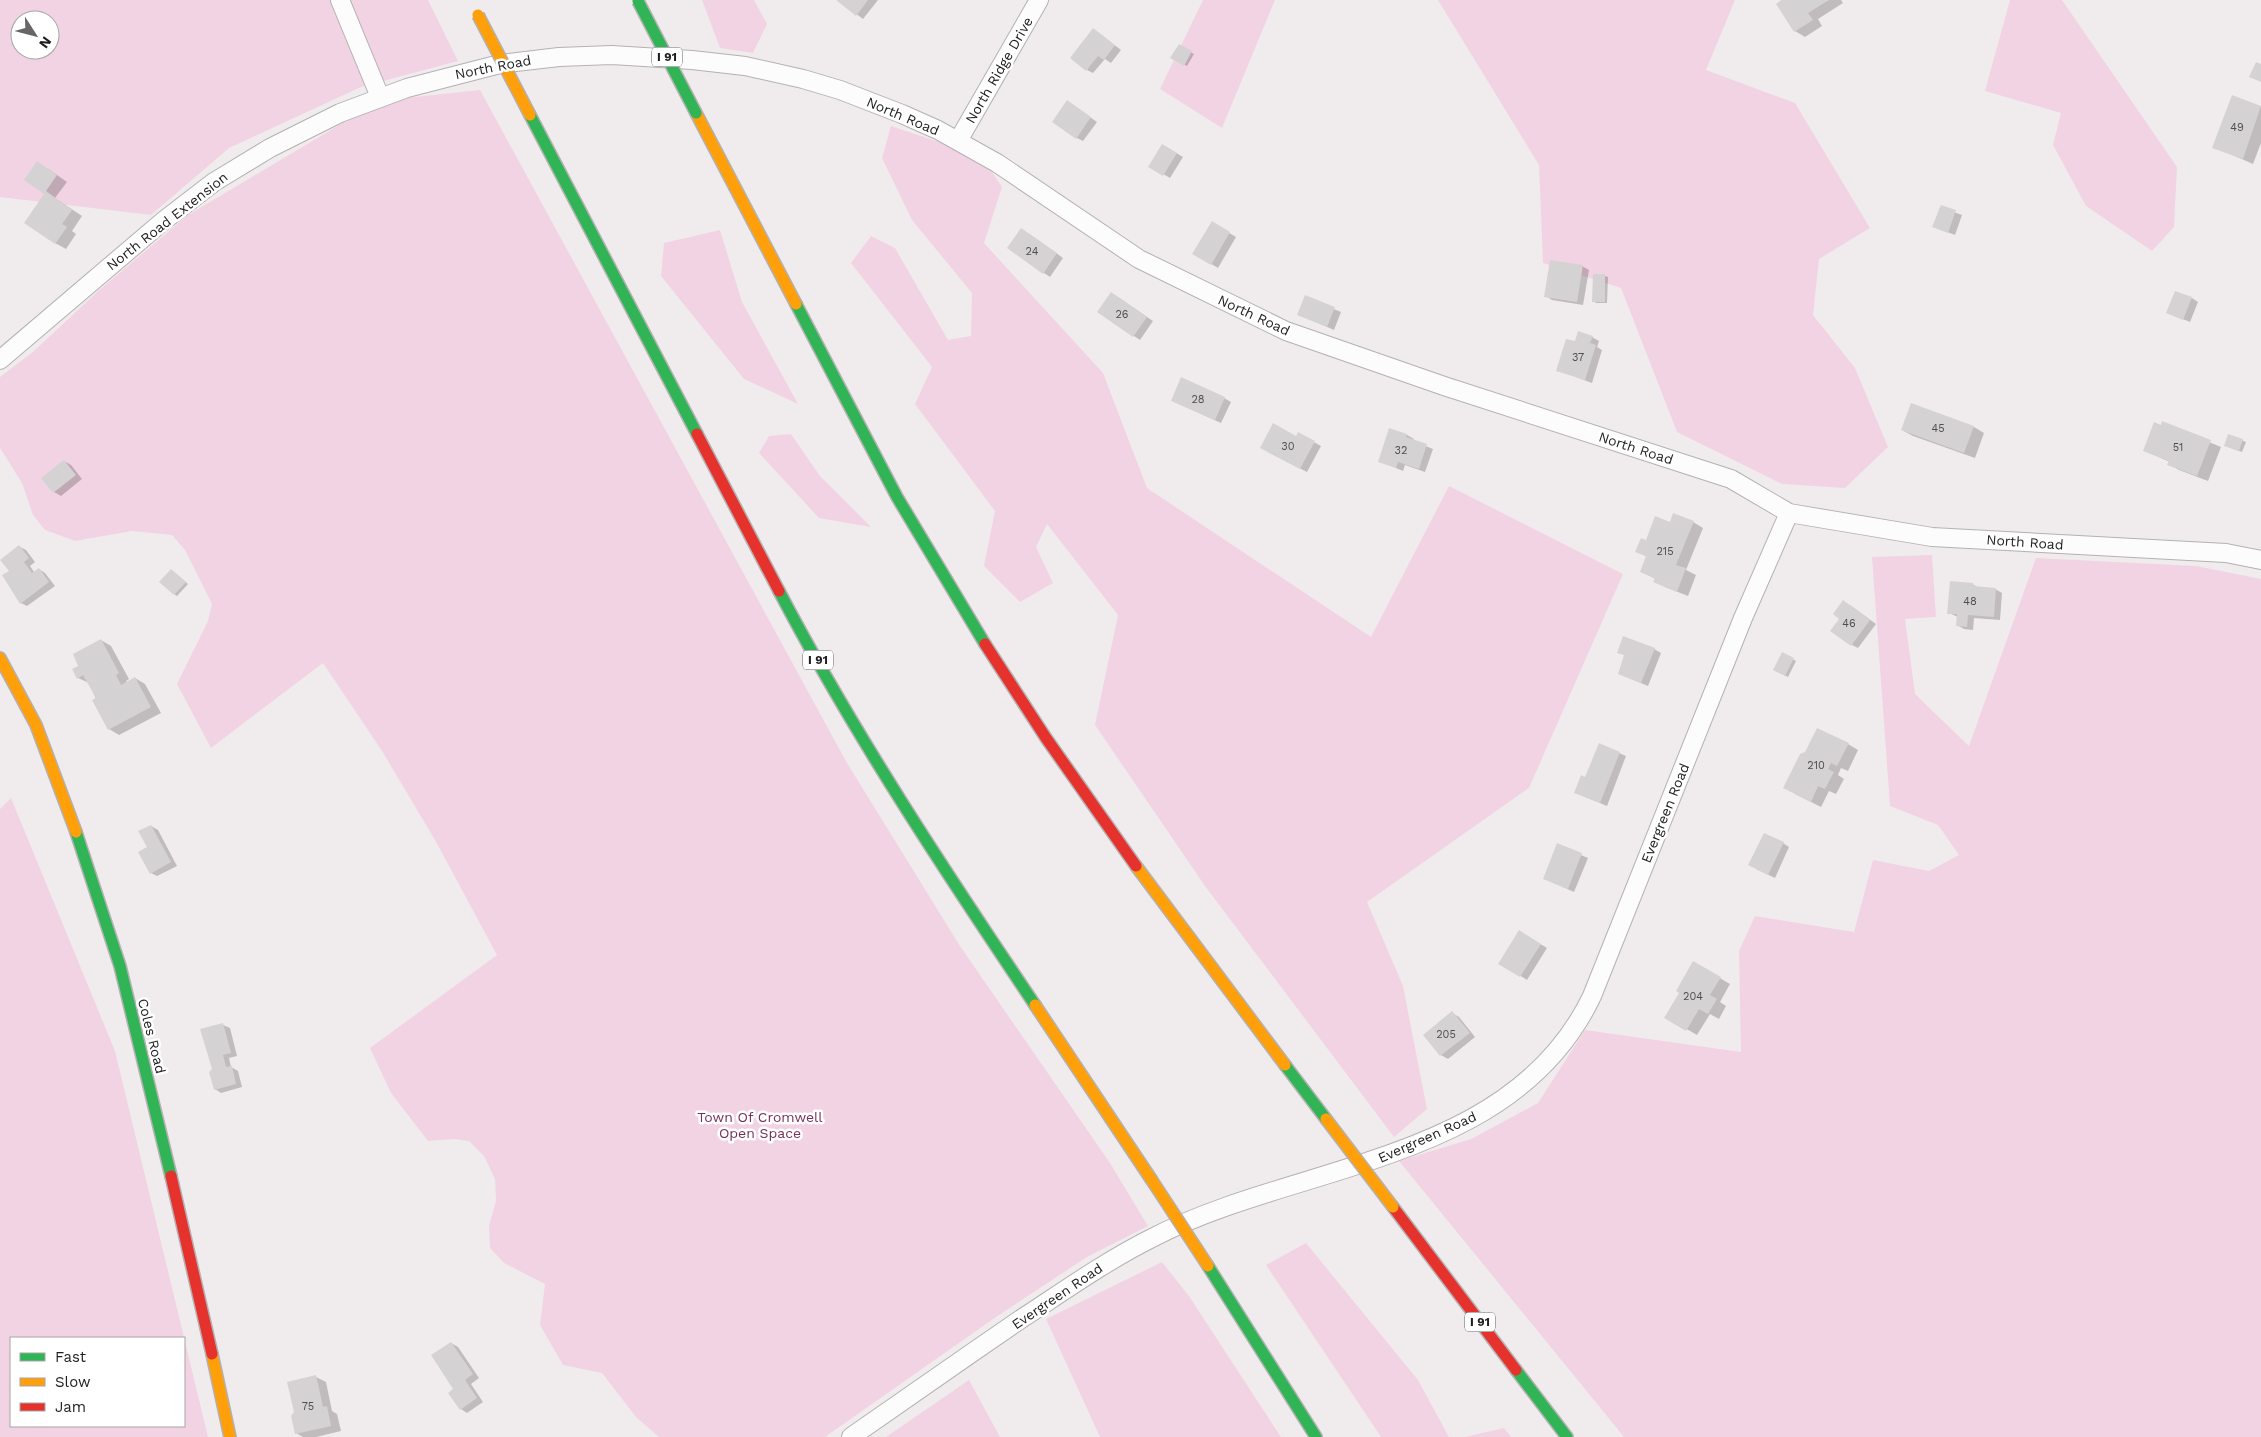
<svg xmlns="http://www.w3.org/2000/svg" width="2261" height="1437" viewBox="0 0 2261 1437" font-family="'Work Sans',sans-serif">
  <rect width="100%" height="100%" fill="#f0ecee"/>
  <path fill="#f2d3e3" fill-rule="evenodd" d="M0 0H428L458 61 361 87 229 148 151 215 0 197ZM20 20H50V50H20Z
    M702 0H754L767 24 753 53 720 48Z
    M1203 0H1275L1222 128 1160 89Z
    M1438 0H1735L1706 70 1795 103 1870 228 1819 259 1813 315 1855 368 1888 447 1845 488 1782 484 1677 432 1621 288 1543 263 1539 165Z
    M2010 0H2062L2177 167 2174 227 2152 251 2086 206 2053 145 2061 113 1985 91Z
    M480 90 847 763 960 946 1110 1163 1148 1226 1087 1257 996 1317 825 1437H659L636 1417 602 1373 563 1365 540 1325 545 1284 504 1263 490 1248 489 1226 496 1201 495 1179 484 1156 469 1141 454 1139 428 1141 391 1093 370 1048 497 955 435 840 382 751 323 663 211 748 177 684 208 621 212 604 185 550 172 535 132 531 75 541 45 530 33 515 22 483 0 448V377L34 351 97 292 188 215 346 121 396 99Z
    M891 126 981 156 1002 187 984 243 1103 373 1147 488 1371 637 1449 486 1623 574 1529 788 1367 902 1403 986 1427 1109 1394 1137 1205 886 1095 725 1118 615 1047 524 1036 547 1053 583 1020 602 984 566 995 511 915 404 932 367 851 263 871 236 895 248 948 340 971 336 972 293 912 220 882 158Z
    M720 230 742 302 798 404 744 379 661 276 664 243Z
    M791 434 820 476 871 527 819 518 759 453 769 436Z
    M1932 555 1936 617 1905 619 1915 694 1969 746 2036 558 2196 566 2261 579V1437H1624L1399 1161 1471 1139 1538 1103 1585 1030 1741 1052 1739 951 1755 916 1854 932 1873 860 1929 871 1959 855 1938 825 1890 806 1872 557Z
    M11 798 115 1051 208 1437H0V809ZM184 1338V1426H11V1338Z
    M1306 1243 1418 1380 1449 1437H1381L1266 1265Z
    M1162 1262 1189 1296 1281 1437H1100L1046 1319Z
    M969 1380 1000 1437H886Z
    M1504 1428 1511 1437H1465Z"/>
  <path fill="#0003" d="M838 0H878L863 19Z
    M1784 0H1841L1843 3 1818 19 1822 26 1805 37 1795 31 1778 4Z
    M1100 34 1121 50 1111 63 1105 59 1093 73 1087 70Z
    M1179 46 1194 54 1187 66 1172 58Z
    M2232 97 2261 107V143L2253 164 2214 147Z
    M1074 106 1097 122 1083 141 1077 138Z
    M1163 145 1183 157 1170 178 1150 166Z
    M47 168 67 182 55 198 82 216 72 231 76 234 66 249 55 243 46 194Z
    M1940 207 1962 215 1955 235 1934 227Z
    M1212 223 1236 237 1218 268 1194 254Z
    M1028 233 1063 258 1050 277 1044 273Z
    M1582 266 1589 270 1583 305 1552 300 1546 296Z
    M1605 276 1608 277 1607 303H1596L1594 301Z
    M1118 297 1153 321 1140 340 1134 336Z
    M1305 297 1341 312 1334 330 1298 314Z
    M2192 298 2198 302 2190 322 2168 313Z
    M1592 337 1599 341 1597 347 1602 350 1592 383 1557 370 1575 343Z
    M1224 398 1231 402 1221 423 1179 404Z
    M1911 405 1974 427 1984 433 1975 458 1913 436 1902 430Z
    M2163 423 2221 447 2208 481 2179 470 2169 464 2170 462 2145 451Z
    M1390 429 1407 435 1414 439 1413 441 1433 449 1425 472 1405 465 1403 471 1379 461Z
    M1299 434 1321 446 1307 472 1268 452 1297 437Z
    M2229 435 2246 442 2242 452 2228 447Z
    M64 461 71 465 82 479 61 496 54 492 43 478Z
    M1693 522 1703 528 1686 570 1696 575 1688 596 1665 587 1655 582 1656 579 1641 572 1647 557 1637 551 1647 541 1670 524Z
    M20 547 26 550 35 562 30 566 34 572 39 569 45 573 55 586 27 606 21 603 10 571Z
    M174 572 188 584 177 596 174 594Z
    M1972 584 1979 588 1995 589 2002 593 2000 620 1974 618 1973 630 1964 629 1957 625 1958 617 1949 613Z
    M1850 605 1876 624 1858 648 1852 645 1841 618Z
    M101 640 111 646 129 679 126 681 127 683 135 678 145 684 161 713 119 735 109 729 89 683 78 678 80 666Z
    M1654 649 1661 653 1648 686 1619 674 1626 656 1619 652Z
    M1783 654 1796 661 1788 677 1774 670Z
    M1848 744 1858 750 1848 771 1841 768 1838 775 1844 779 1836 794 1829 791 1821 807 1795 794Z
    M1600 745 1626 756 1607 806 1576 793 1586 778Z
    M151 826 158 830 177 866 157 876 151 873Z
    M1783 843 1789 847 1775 878 1756 869Z
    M1558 845 1588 858 1574 892 1545 879Z
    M1520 932 1547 948 1527 980 1500 963Z
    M1694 963 1730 984 1720 1002 1726 1006 1719 1019 1710 1014 1697 1035 1666 1017 1681 993Z
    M1452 1013 1459 1017 1475 1037 1448 1059 1441 1055 1425 1035Z
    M223 1025 230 1028 237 1056 229 1058 231 1067 238 1071 242 1087 221 1093 215 1089 213 1070 201 1030Z
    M451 1343 458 1347 479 1378 471 1384 483 1402 467 1413 461 1409 455 1389Z
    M316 1377 326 1382 332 1411 337 1414 341 1431 316 1437H303L296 1433Z"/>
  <path fill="#d5d2d4" d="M836 0H868L856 16Z
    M1781 0H1829L1808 13 1813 20 1794 32 1776 4Z
    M1093 28 1115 45 1104 60 1098 56 1086 71 1070 58Z
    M1179 44 1192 51 1184 66 1170 58Z
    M2256 62 2261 64V82L2249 77Z
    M2232 95 2261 106 2243 159 2212 148Z
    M1067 100 1091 117 1076 139 1052 122Z
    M1162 144 1177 153 1163 176 1148 167Z
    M37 161 57 175 46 191 72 210 62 224 67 227 55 244 24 223 44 194 24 180Z
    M1941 205 1956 210 1948 233 1932 227Z
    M1212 221 1230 232 1211 265 1192 254Z
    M1021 228 1057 253 1043 274 1007 248Z
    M1550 260 1583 265 1577 302 1544 297Z
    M1593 274H1605V302H1592Z
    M2175 291 2192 297 2183 320 2166 313Z
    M1111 292 1147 317 1133 337 1097 312Z
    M1305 295 1335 307 1327 327 1297 315Z
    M1578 331 1593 336 1590 343 1596 345 1585 380 1556 371 1566 339 1575 341Z
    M1181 377 1225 397 1215 420 1171 401Z
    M1911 403 1974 426 1964 453 1901 430Z
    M2162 421 2211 440 2197 476 2167 465 2169 461 2143 451 2154 422 2161 425Z
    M1273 423 1296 436 1298 432 1315 441 1300 469 1260 448Z
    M1389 428 1407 434 1406 437 1427 444 1419 469 1398 462 1396 468 1378 462Z
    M2228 434 2243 439 2239 451 2224 446Z
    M64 460 76 475 53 493 41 478Z
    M1673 513 1694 521 1676 565 1686 568 1677 592 1653 582 1655 578 1640 572 1646 556 1635 552 1641 538 1646 540 1655 516 1670 522Z
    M19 545 29 558 24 562 32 573 39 568 49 582 20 604 2 575 9 571 0 560Z
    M171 569 186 582 174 595 159 582Z
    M1950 581 1973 583V586L1996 588 1994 617 1968 615 1967 627 1956 626 1957 614H1947Z
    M1843 600 1870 620 1851 646 1830 631 1839 619 1833 614Z
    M1623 636 1655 648 1641 683 1618 674 1624 655 1617 653Z
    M101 639 119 673 116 675 121 685 135 677 151 707 108 730 92 700 96 698 83 675 77 679 72 669 78 666 73 654Z
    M1782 652 1794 658 1785 676 1773 670Z
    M1817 728 1849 743 1837 766 1831 763 1828 769 1834 772 1825 789 1818 786 1811 802 1783 788 1800 754 1805 752Z
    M1599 743 1620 752 1600 803 1574 793 1581 775 1585 777Z
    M151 825 171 862 150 874 138 852 147 847 138 831Z
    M1764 833 1784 842 1768 875 1748 865Z
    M1557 843 1582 853 1568 889 1543 879Z
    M1519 930 1541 944 1520 977 1498 964Z
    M1693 961 1721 977 1710 995 1717 999 1708 1014 1699 1009 1686 1031 1664 1018 1679 993 1676 991Z
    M1452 1011 1470 1033 1440 1056 1423 1035Z
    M223 1023 231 1053 223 1055 226 1067 232 1066 236 1084 214 1090 209 1072 212 1069 200 1029Z
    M451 1342 473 1374 465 1380 477 1398 460 1410 448 1393 453 1389 431 1355Z
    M316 1375 323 1407 327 1406 331 1426 295 1434 291 1416 294 1412 287 1382Z"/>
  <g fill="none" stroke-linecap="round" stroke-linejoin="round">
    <g stroke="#b4b1b2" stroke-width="20">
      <path id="street" d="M340 0 380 97
        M958 141 1039 0
        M0 360 162 222 214 182 270 148 340 113 407 88 500 64 559 57 612 55 692 60 745 66 803 79 840 90 902 114 938 130 997 163 1139 259 1286 331 1444 386 1731 479 1789 513 1932 537 2226 553 2261 560
        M851 1437C907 1398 964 1358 1021 1319 1064 1291 1106 1261 1152 1238 1298 1162 1512 1164 1592 996L1743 618 1789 513"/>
    </g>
    <g stroke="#b4b1b2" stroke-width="14">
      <path id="fast" d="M530 115 697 434
        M796 304 897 497 985 644
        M779 591C854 734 945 871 1035 1005
        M76 832 120 966 171 1176
        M1285 1065 1326 1119
        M1208 1266 1316 1437
        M1516 1370 1567 1437"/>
    </g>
    <g stroke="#b4b1b2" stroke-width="14">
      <path id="slow" d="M696 113 796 304
        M0 658 36 725 76 832
        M1136 866 1285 1065
        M1035 1005 1151 1179
        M212 1354 230 1437"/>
    </g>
    <g stroke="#b4b1b2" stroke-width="14">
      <path id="jam" d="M697 434 779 591
        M985 644 1046 738 1136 866
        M171 1176 212 1354
        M1393 1207 1516 1370"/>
    </g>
    <use href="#street" stroke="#fdfcfc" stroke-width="18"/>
    <use href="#fast" stroke="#30b455" stroke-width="11"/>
    <use href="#slow" stroke="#ff9f0a" stroke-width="11"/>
    <use href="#jam" stroke="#e5322d" stroke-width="11"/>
    <g stroke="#b4b1b2" stroke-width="14" stroke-linecap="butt">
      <path id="fast-bridge" d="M638 1 696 113"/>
    </g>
    <g stroke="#b4b1b2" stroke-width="14" stroke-linecap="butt">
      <path id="slow-bridge" d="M478 15 530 115
        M1326 1119 1393 1207
        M1151 1179 1208 1266"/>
    </g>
    <use href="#fast-bridge" stroke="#30b455" stroke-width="11"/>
    <use href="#slow-bridge" stroke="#ff9f0a" stroke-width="11"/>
  </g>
  <g text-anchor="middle" stroke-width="5" stroke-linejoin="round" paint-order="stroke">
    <g font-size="11" fill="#504d4e">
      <text x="2237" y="131">49</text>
      <text x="1032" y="255">24</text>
      <text x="1122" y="318">26</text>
      <text x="1578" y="361">37</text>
      <text x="1198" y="403">28</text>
      <text x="1938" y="432">45</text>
      <text x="1288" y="450">30</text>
      <text x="2178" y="451">51</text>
      <text x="1401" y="454">32</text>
      <text x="1665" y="555">215</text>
      <text x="1970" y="605">48</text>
      <text x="1849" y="627">46</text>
      <text x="1816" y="769">210</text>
      <text x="1693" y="1000">204</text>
      <text x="1446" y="1038">205</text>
      <text x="308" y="1410">75</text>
    </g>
    <g fill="#fff" stroke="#626162" stroke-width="1">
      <rect x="652" y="47.5" width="30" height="19" rx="4"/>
      <rect x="803" y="650.5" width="30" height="19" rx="4"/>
      <rect x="1465" y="1312.5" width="30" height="19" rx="4"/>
    </g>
    <g font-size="12" font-weight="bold" fill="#1f1d1e">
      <text x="667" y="61">I 91</text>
      <text x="818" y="664">I 91</text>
      <text x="1480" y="1326">I 91</text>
    </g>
    <g font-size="14" fill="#1f1d1e" stroke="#fff">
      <text transform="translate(493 67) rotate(-11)" y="5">North Road</text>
      <text transform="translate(999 70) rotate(-60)" y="5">North Ridge Drive</text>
      <text transform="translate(903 116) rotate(23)" y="5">North Road</text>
      <text transform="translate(167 221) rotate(-38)" y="5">North Road Extension</text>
      <text transform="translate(1254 315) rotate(25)" y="5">North Road</text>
      <text transform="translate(1636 448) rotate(18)" y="5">North Road</text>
      <text transform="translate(2025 542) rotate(4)" y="5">North Road</text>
      <text transform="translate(1665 813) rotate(-68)" y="5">Evergreen Road</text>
      <text transform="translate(152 1036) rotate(76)" y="5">Coles Road</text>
      <text transform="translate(1427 1137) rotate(-24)" y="5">Evergreen Road</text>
      <text transform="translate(1057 1296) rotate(-34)" y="5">Evergreen Road</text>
    </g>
    <g font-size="14" fill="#76305b" stroke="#fff">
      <text x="760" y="1122">Town Of Cromwell<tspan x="760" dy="16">Open Space</tspan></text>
    </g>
  </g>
  <rect x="10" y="1337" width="175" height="90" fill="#ffffff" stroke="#a5a5a5"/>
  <rect x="20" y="1353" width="25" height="8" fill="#30b455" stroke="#a5a5a5"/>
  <text x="55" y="1362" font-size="15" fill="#1f1d1e">Fast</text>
  <rect x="20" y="1378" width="25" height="8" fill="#ff9f0a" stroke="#a5a5a5"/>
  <text x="55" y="1387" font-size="15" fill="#1f1d1e">Slow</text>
  <rect x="20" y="1403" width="25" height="8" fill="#e5322d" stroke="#a5a5a5"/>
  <text x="55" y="1412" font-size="15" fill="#1f1d1e">Jam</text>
  <g transform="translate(35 35) rotate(126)"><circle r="24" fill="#ffffff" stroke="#a5a5a5"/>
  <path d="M0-4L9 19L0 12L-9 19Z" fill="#686567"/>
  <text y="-8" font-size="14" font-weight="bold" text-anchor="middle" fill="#1f1d1e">N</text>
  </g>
</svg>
